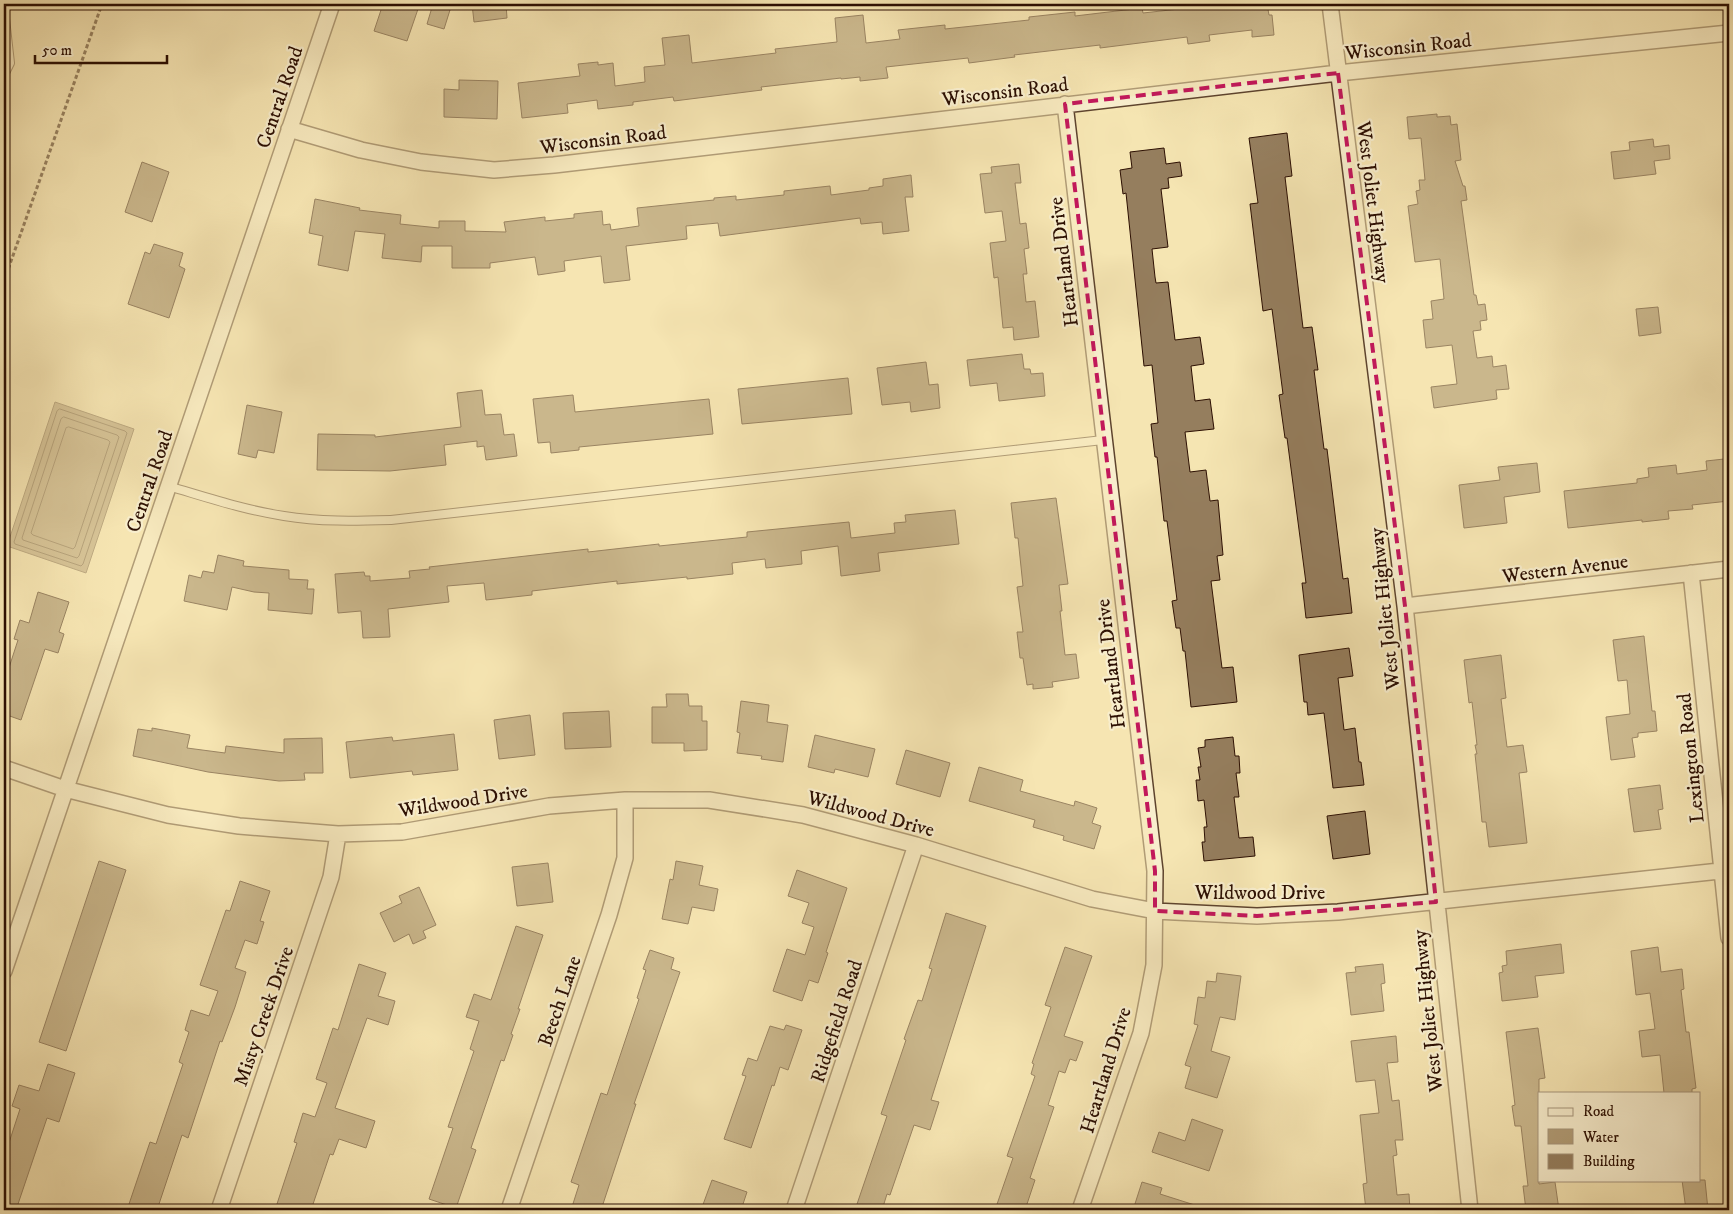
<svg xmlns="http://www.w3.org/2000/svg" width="1733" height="1214" viewBox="0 0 1733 1214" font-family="'IM FELL DW Pica',serif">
  <rect width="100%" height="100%" fill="#f5e5b2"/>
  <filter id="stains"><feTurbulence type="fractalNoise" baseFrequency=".004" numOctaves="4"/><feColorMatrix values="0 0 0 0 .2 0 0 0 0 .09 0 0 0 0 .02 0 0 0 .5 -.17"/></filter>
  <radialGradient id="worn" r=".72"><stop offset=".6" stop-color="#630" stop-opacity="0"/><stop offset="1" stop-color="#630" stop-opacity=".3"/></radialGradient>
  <path fill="#b19c76" stroke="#7c6448" d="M55 402 134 429 86 573 7 546Z"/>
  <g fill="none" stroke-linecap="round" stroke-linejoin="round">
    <path stroke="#6e563c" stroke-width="1" d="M60 409 125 431 127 433 83 564 81 566 15 544 14 542 57 411Z
      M64 417 117 435 119 437 79 556 77 558 23 540 22 538 61 419Z
      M69 427 108 440 110 442 75 547 73 549 33 535 31 533 66 428Z"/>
  </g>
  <path fill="#957e5e" stroke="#2c0f02" d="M383 4H400L418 9 407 41 374 31Z
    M433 4 450 10 444 29 427 24Z
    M472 4H506L507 18 474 22Z
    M1224 4H1267L1269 15H1272L1274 35 1252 37V30L1209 35 1210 41 1188 44 1187 37 1100 48V45L1014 55 1015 57 969 63 968 58 886 67 888 78 860 81V77L841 79V78L761 87 762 90 674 101 673 97 633 102V105L598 109 597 100 567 104 568 113 522 118 518 83 580 76 578 64 598 62V65L613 63 615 86 645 82 644 67 665 65 662 38 689 35 692 63 776 53 775 49 837 42 835 18 863 15 866 43 900 39 898 30 945 25V29L1029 20V17L1075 12V16L1142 8 1143 13Z
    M459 80 498 81 497 119 444 117V89L459 90Z
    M1437 114V117L1450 116 1451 125 1457 124 1461 160 1455 161 1463 186H1465L1467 200 1461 201 1474 295H1476L1478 305 1485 304 1487 320 1480 321 1481 330 1473 331 1477 358 1492 356 1493 367 1506 365 1509 389 1496 390 1497 399 1434 408 1431 387 1457 384 1452 345 1426 348 1423 320 1433 319 1431 301 1444 299 1440 259 1415 262 1408 206 1418 204 1416 191 1420 190 1419 180H1425L1421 138 1409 139 1407 117Z
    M1287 133 1292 176 1285 177 1303 328 1312 327 1318 370H1314L1324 449H1327L1343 579 1348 578 1352 613 1306 618 1302 583H1306L1287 438H1285L1279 395 1283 394 1272 309 1263 311 1250 204 1258 203 1249 138Z
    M1653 139 1654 147 1669 145 1670 159 1654 161 1656 174 1614 179 1611 152 1630 150 1629 142Z
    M1164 148 1166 164 1180 162 1182 176 1168 178 1169 188 1161 189 1168 247 1152 249 1155 277 1156 283 1168 282 1175 340 1200 337 1204 364 1191 366 1195 401 1210 399 1214 429 1185 432 1190 472 1206 470 1210 501 1218 500 1223 555 1217 556 1220 580 1211 581 1222 668 1233 667 1237 702 1191 707 1185 651H1183L1180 628H1176L1172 601 1177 600 1167 521H1164L1157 457H1155L1151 424 1158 423 1152 365 1144 366 1126 193 1123 194 1120 170 1132 168 1130 152Z
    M142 162 169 172 152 222 125 212Z
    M1019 164 1021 183H1015L1020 224 1026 223 1029 248 1024 249 1027 274H1023L1026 302 1035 301 1039 337 1014 340 1013 327 1003 328 998 277 994 278 990 243 1006 241 1002 211 985 213 980 174 992 173 991 167Z
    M911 175 913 197H905L909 231 883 234 882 222 861 224 860 218 720 236 718 223 686 226 687 239 626 246 630 280 604 283 601 256 564 261 565 271 538 275 535 257 490 263V268H452V246H422L421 262 382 258 385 234 355 231 348 271 318 265 323 236 309 233 315 199 360 208 359 210 401 215 400 224 439 228V221H465V231L506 232 504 222 545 217V221L574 218V214L602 211 603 225 610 224 611 230 639 226 637 208 714 200V198L736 196V200L784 195V191L830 186 831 195 869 190V188L883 186V179Z
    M154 244 183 253 179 266 185 269 169 318 128 304 145 252 150 254Z
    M1658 307 1661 333 1639 336 1636 309Z
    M1022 354 1024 369H1030L1031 374 1043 373 1045 396 999 401 997 383 970 386 967 360Z
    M926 362 929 385 938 384 940 408 911 412 910 402 882 405 877 368Z
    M848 378 852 414 742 424 738 389Z
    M482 390 485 415 501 414 504 435 514 434 517 456 486 460 484 446 477 447V441L444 445 446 465 390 471 317 470 318 434 375 435V437L461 427 457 393Z
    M573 395 575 412 709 399 713 434 579 447V450L551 453 550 442 538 443 533 399Z
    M247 405 282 412 274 453 258 450 256 458 238 454Z
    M1724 459 1725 465H1729V501L1692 505 1693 509 1668 511 1669 519 1642 522V520L1568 528 1564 491 1637 483V479L1649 477 1648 468 1676 465 1677 474 1707 470 1706 461Z
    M1537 463 1540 492 1504 497 1507 523 1464 528 1459 485 1500 480 1498 467Z
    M1056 498 1068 584 1059 585 1062 611H1060L1065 655 1076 654 1079 678 1052 682 1053 687 1033 689V684L1027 685 1023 658H1020L1017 632H1023L1017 587 1023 586 1018 538H1015L1011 503Z
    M955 510 959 544 878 553 880 571 841 576 838 546 801 551 802 564 766 568 765 559 732 563 733 574 687 579V577L617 584V581L532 591V595L486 600 484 583 447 586 449 602 388 609 390 637 363 638 361 611 338 613 335 574 364 572 365 576H370V581L410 578 409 571 430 569 429 567 588 549V552L659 544V546L747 537V532L849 522 851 538 895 533 894 523 906 522 905 515Z
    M218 555 244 561 243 566 289 570V579L308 580 307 589H314L312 614 268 610 269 593 254 592 232 587 227 610 184 601 189 575 201 578 203 571 214 573Z
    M38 592 69 602 59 632 64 634 58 653 45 649 21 720 4 714V683L18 640 14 639 20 620 29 623Z
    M1644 636 1652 711H1655L1657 731 1638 733V737L1632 738 1635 757 1611 760 1606 717 1630 714 1627 680 1618 681 1613 640Z
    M1349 648 1353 676 1338 678 1344 730 1355 728 1359 762H1361L1364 785 1333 788 1324 713 1308 715 1307 702H1304L1299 655Z
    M1501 655 1506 698 1501 699 1507 747 1523 745 1527 772 1519 773 1527 843 1489 847 1486 822H1482L1479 791 1475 754H1477L1475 745H1477L1472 702 1469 703 1464 660Z
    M666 694H688L689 706H702V721H707V750L684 751V743H652V707H667Z
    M741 701 769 705 767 722 788 725 783 762 761 759 762 756 737 753 740 733 737 732Z
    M609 711 611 747 565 749 563 713Z
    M530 715 535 755 499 759 494 720Z
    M152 728 190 735 187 748 225 753 226 746 284 753V739L322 738 323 773H304L305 780 279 781 208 772 133 756 138 729 152 731Z
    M454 734 458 770 413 775 412 771 350 778 346 742 392 737 393 741Z
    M815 735 875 749 868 777 835 769 834 773 808 767Z
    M1233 737 1235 756H1239L1240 773H1236L1239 797H1234L1239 838 1253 837 1255 856 1204 861 1202 842H1205L1204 827H1207L1204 800 1198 801 1196 780H1200L1198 767H1201L1198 748 1205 747V740Z
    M906 750 950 763 940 797 896 784Z
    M979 767 1023 780 1020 791 1074 806 1075 801 1097 808 1092 823 1101 826 1094 849 1063 840 1064 836 1033 827 1035 820 969 801Z
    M1660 785 1663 809 1658 810 1661 829 1634 832 1628 789Z
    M1365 811 1370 854 1333 859 1327 816Z
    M99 861 126 870 66 1051 39 1042Z
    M676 861 703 866 699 885 718 889 714 911 692 907 688 924 662 919 670 879 673 880Z
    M548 863 553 902 517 906 512 867Z
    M797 870 847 888 826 952 828 953 818 983 809 980 802 1001 773 991 787 949 805 955 814 927 802 923 809 903 788 896Z
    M240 881 270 891 260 921 264 922 257 944 245 940 235 968 246 972 235 1007 222 1042 220 1041 188 1138 182 1135 157 1210H127L150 1142 156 1144 183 1064 179 1062 189 1032 185 1030 191 1010 209 1016 218 991 200 985 226 910 230 911Z
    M419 887 436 925 423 931 426 938 413 944 409 934 394 942 380 913 402 903 399 896Z
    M946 913 986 926 931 1100 939 1102 930 1130 914 1125 890 1195 887 1194 882 1210H855L887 1116 881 1114 906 1040 904 1039 918 1000 922 1001 932 969 929 968Z
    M516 926 543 935 518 1009H520L511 1034 513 1035 504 1061 501 1060 471 1148 476 1150 456 1208 429 1199 453 1128 448 1127 474 1051 470 1049 479 1021 466 1017 474 994 491 1000Z
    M1561 944 1564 973 1535 976 1538 997 1502 1001 1499 973 1503 972 1502 966 1507 965 1506 951Z
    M1065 947 1092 956 1064 1036 1083 1042 1076 1061 1070 1059 1065 1073 1059 1071 1048 1105 1054 1107 1030 1178 1035 1180 1025 1210H995L1013 1158 1007 1156 1035 1076 1031 1074 1034 1064 1032 1063 1051 1007 1045 1005Z
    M1658 947 1661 972 1682 969 1684 989 1681 990 1686 1032H1689L1696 1088 1692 1089V1093H1664L1660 1055 1642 1057 1639 1031 1655 1029 1650 993 1636 995 1631 951Z
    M650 950 674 958 671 969 680 972 634 1104H636L601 1210H571L579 1185 571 1182 601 1093 607 1095 639 999 637 998 646 970 643 969Z
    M359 964 386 973 378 996 395 1001 388 1025 367 1018 335 1108 375 1121 366 1148 339 1139 333 1155 330 1154 311 1210H275L297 1143 294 1142 303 1113 315 1117 327 1083 316 1079 333 1028 338 1030Z
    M1383 964 1385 983 1381 984 1384 1011 1351 1015 1346 973 1356 972 1355 967Z
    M1217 973 1241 976 1235 1020 1220 1017 1211 1051 1230 1057 1217 1098 1185 1088 1191 1067 1185 1065 1198 1025 1194 1024 1198 997 1205 998 1207 981 1216 982Z
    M786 1025 802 1030 788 1070 780 1067 774 1086 772 1085 751 1148 724 1139 746 1076 742 1075 748 1058 757 1061 770 1026 784 1030Z
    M1538 1028 1545 1078 1539 1079V1184L1555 1182 1559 1210H1526L1523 1186H1528L1521 1126H1515L1512 1106 1515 1105 1506 1032Z
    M1396 1036 1398 1062 1387 1063 1392 1101 1399 1100 1403 1140H1395L1397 1155 1393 1156 1397 1195 1409 1194 1410 1210H1366L1363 1184 1367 1183 1360 1115 1379 1113 1375 1080 1356 1082 1351 1041Z
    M48 1064 75 1073 59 1122 47 1118 16 1210H4V1158L20 1109 12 1106 19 1085 39 1091Z
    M1192 1119 1223 1130 1209 1171 1152 1152 1159 1132 1185 1141Z
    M712 1180 747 1192 741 1210H701Z
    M1682 1180H1705L1708 1210H1686Z
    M1142 1182 1162 1188 1160 1194 1201 1207V1210H1133Z"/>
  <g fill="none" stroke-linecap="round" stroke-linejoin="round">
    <g stroke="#5e442e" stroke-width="10">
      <path id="service" d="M4 10 10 63 4 75
        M168 486C206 497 244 510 284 516 320 522 355 521 391 520L1103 440"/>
    </g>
    <g stroke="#5e442e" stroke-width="18">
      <path id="minor" d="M1330 4 1405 606 1470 1210
        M1065 104 1155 871 1154 965 1141 1033 1080 1210
        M289 129 361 150 421 162 494 170 554 165 1338 73 1729 33
        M1691 573 1729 938
        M1405 606 1729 569
        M4 768 65 789 168 815 239 826 338 834 402 832 549 806 625 800H709L803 815 916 845 1092 899 1155 911 1257 916 1338 912 1729 870
        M4 971 332 4
        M219 1210 331 877 338 834
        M509 1210 609 915 625 858V800
        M794 1210 916 845"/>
    </g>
    <path stroke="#2c0f02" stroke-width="3" stroke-dasharray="4 2.5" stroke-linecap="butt" d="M4 281 102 4"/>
    <use href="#service" stroke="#f8eecd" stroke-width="8"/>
    <use href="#minor" stroke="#f8eecd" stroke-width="15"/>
  </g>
  <path d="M0 0H1733V1214H0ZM1338 73 1405 606 1436 902 1257 916 1155 911V871L1065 104Z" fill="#f5e5b2" fill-opacity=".55" fill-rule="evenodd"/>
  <path fill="none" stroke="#c2185b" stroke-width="4" stroke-dasharray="10 6" stroke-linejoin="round" d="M1338 73 1405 606 1436 902 1257 916 1155 911V871L1065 104Z"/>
  <g text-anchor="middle" stroke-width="4.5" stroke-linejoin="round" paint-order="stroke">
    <g font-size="20" fill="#2c0f02" stroke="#f8eecd">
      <text transform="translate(1408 46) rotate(-6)" y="7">Wisconsin Road</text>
      <text transform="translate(1005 91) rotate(-7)" y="7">Wisconsin Road</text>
      <text transform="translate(279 97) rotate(-71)" y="7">Central Road</text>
      <text transform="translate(603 139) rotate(-7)" y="7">Wisconsin Road</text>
      <text transform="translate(1374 202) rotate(83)" y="7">West Joliet Highway</text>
      <text transform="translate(1063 262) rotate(-97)" y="7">Heartland Drive</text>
      <text transform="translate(149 481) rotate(-71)" y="7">Central Road</text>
      <text transform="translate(1565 568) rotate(-7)" y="7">Western Avenue</text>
      <text transform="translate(1384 609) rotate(-96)" y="7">West Joliet Highway</text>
      <text transform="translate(1110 664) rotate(-97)" y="7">Heartland Drive</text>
      <text transform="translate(1690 758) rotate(-96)" y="7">Lexington Road</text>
      <text transform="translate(463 800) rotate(-9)" y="7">Wildwood Drive</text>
      <text transform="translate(871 813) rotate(15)" y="7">Wildwood Drive</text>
      <text x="1260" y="899">Wildwood Drive</text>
      <text transform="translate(559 1001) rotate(-71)" y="7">Beech Lane</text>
      <text transform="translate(1427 1011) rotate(-96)" y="7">West Joliet Highway</text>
      <text transform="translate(263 1016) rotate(-71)" y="7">Misty Creek Drive</text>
      <text transform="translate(836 1021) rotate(-72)" y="7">Ridgefield Road</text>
      <text transform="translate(1105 1070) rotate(-73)" y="7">Heartland Drive</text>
    </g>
  </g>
  <rect width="1733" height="1214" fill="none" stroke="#f5e5b2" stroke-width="20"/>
  <rect x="5" y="5" width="1723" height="1204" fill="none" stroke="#2c0f02" stroke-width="2.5"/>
  <rect x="10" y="10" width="1713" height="1194" fill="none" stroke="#2c0f02"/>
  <rect x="1538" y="1092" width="162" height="90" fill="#f8eecd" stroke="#a6957c"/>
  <rect x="1548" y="1108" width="25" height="8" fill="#f8eecd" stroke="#a6957c"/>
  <text x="1583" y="1116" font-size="15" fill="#2c0f02">Road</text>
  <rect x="1548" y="1129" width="25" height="15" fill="#b19c76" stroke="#a6957c"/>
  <text x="1583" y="1142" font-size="15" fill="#2c0f02">Water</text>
  <rect x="1548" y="1154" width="25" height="15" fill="#957e5e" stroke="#a6957c"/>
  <text x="1583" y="1166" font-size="15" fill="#2c0f02">Building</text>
  <path d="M35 55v8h132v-8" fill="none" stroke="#2c0f02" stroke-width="2.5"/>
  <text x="42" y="55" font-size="15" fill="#2c0f02" stroke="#f8eecd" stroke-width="4" paint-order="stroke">50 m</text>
  <rect width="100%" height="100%" filter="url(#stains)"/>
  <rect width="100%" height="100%" fill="url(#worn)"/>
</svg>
